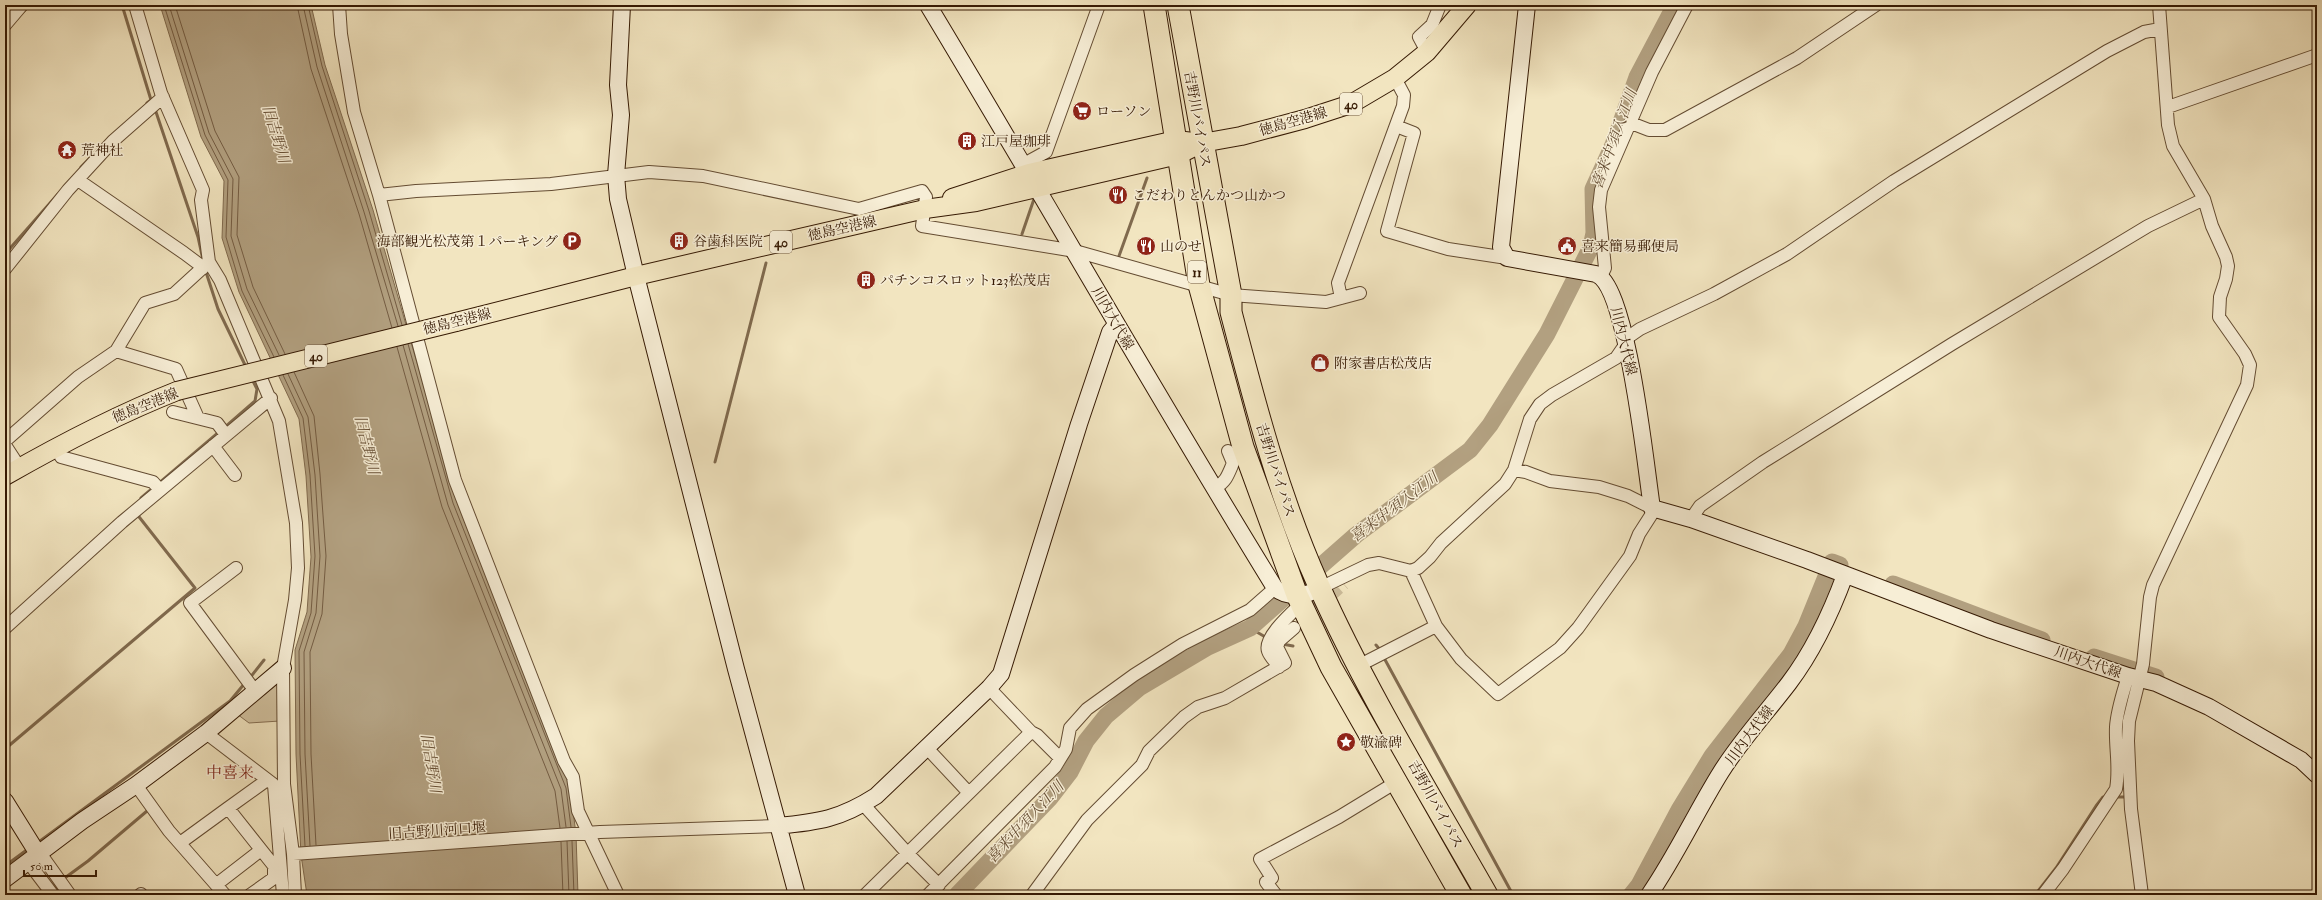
<svg xmlns="http://www.w3.org/2000/svg" width="2322" height="900" viewBox="0 0 2322 900" font-family="'IM FELL Double Pica','Noto Serif JP',serif">
  <rect width="100%" height="100%" fill="#f2e5c0"/>
  <filter id="stains"><feTurbulence type="fractalNoise" baseFrequency=".005" numOctaves="4"/><feColorMatrix values="0 0 0 0 .2 0 0 0 0 .09 0 0 0 0 .02 0 0 0 .5 -.17"/></filter>
  <radialGradient id="worn" r=".72"><stop offset=".6" stop-color="#630" stop-opacity="0"/><stop offset="1" stop-color="#630" stop-opacity=".3"/></radialGradient>
  <path fill="#d2c2a0" stroke="#846e52" d="M279 681 280 721 249 723 237 714Z"/>
  <path fill="#b2a080" stroke="#806a4e" d="M160 5H311L325 65 373 210 457 502 570 787 576 834 578 895H307L301 855 296 754 295 650 307 612 311 557 306 476 299 419 239 292 222 238 224 181 201 137Z"/>
  <g fill="none" stroke-linecap="round" stroke-linejoin="round">
    <path stroke="#745c42" stroke-width="1" d="M164 5 205 135 228 180 226 237 242 291 274 357
      M169 5 209 133 233 179 231 236 247 289 279 355
      M175 5 215 131 239 177 237 235 253 287 285 354
      M297 5 311 69 359 214 392 328
      M303 5 317 67 364 212 398 326
      M308 5 322 66 369 211 402 325
      M408 344 453 503 566 788 571 827
      M403 345 448 505 561 789 566 827
      M397 347 442 507 555 791 560 828
      M294 372 314 416 320 474 326 556 322 614 310 652 311 754 316 845
      M288 374 308 417 315 475 320 556 316 613 304 652 305 754 310 846
      M283 375 303 418 310 475 315 556 311 613 299 651 300 754 305 846
      M567 841 569 895
      M572 841 574 895
      M561 842 563 895"/>
    <path stroke="#806a4e" stroke-width="3" d="M122 5 151 100 147 103
      M24 11 30 5
      M155 109 198 237 203 260
      M81 167 94 154
      M1022 234 1034 199
      M5 254 58 194
      M1119 256 1147 178
      M205 269 218 309 246 367
      M224 428 255 401 257 389 252 379
      M715 462 766 263
      M158 484 219 432
      M141 498 154 487
      M1250 628 1267 638
      M1282 644 1293 646
      M1376 645 1381 651
      M1383 656 1513 895
      M249 679 264 660
      M5 749 195 588 136 513
      M2114 797H2126
      M36 844 230 701 245 683
      M5 866 28 849
      M62 880 88 861 147 811
      M2035 895 2056 868 2096 806 2103 797H2106"/>
    <path stroke="#b2a080" stroke-width="17" d="M1893 584 2042 640
      M2094 657 2156 677
      M957 895 1050 798 1070 772 1086 741 1106 716 1139 688 1208 647 1250 628 1356 535 1470 450 1490 425 1547 334 1591 247 1594 233 1593 189 1613 145 1637 77 1675 5
      M1631 895 1639 885 1679 810 1712 756 1791 654 1806 626 1832 562 1840 565"/>
    <path stroke="#ccbc9a" stroke-width="12" stroke-dasharray="12 6" stroke-linecap="butt" d="M1303 620 1344 584"/>
    <g stroke="#644c32" stroke-width="14">
      <path id="street" d="M135 5 161 93 203 190 201 200 209 262 220 280 279 421 296 523 298 568 295 600 283 668 284 784 293 854 295 895
        M339 5 341 34 354 112 379 195 455 480 564 761 573 777 578 811 618 895
        M5 25 22 5
        M1427 52 1419 37 1432 25 1440 5
        M2168 107 2317 55
        M1631 123 1649 130H1665L1797 58 1876 5
        M1396 126 1414 133 1387 231 1448 249 1507 258
        M1024 164 1046 152 1099 5
        M78 180 184 253 200 265 202 269
        M379 195 416 191 551 184 649 172 703 176 859 209 922 191 926 197 922 226 1075 251 1231 295 1326 302 1360 293
        M5 269 68 190 113 141 163 97
        M1601 276 1605 268 1599 207 1601 190 1652 72 1687 5
        M1341 298 1338 283 1403 106 1404 95 1395 78
        M1624 340 1640 329 1714 294 1787 254 1894 181 2107 51 2144 32 2160 29
        M116 351 176 369 198 418
        M173 412 217 423 226 435
        M5 441 78 377 116 351 145 303 174 294 209 262
        M5 445 20 468
        M213 446 235 475
        M61 457 153 482 160 490
        M1514 470 1526 472 1550 481 1599 487 1628 496 1652 508
        M1215 488C1226 482 1228 475 1233 463L1228 451
        M1691 519 1700 506 1763 462 1952 344 2148 226 2204 199
        M236 568 190 603 255 691
        M1320 588 1368 565 1379 563 1411 571 1418 568 1430 557 1441 543 1505 484 1514 470 1530 419 1540 404 1552 395 1616 358 1625 345
        M1436 626 1461 659 1498 694 1560 648 1578 628 1630 556 1639 534 1655 509
        M5 628 122 522 271 398
        M1358 666 1436 626 1411 571
        M1279 667C1276 662 1270 657 1268 651 1263 637 1294 611 1304 601
        M1031 732 1037 735 1060 758
        M206 733 273 784
        M136 785 169 831 225 895
        M274 785 283 895
        M969 793 1031 732 989 688
        M863 804 908 854 939 885
        M180 843 228 808
        M40 853 70 895
        M293 854 600 832 777 826
        M28 862 53 895
        M217 884 261 850
        M140 895 141 894
        M250 895 274 878V866L228 808 267 780
        M865 895 969 793 927 748
        M928 895 1055 767 1066 749 1070 728 1087 709 1134 675 1183 644 1250 610 1275 588
        M1032 895 1087 820 1142 765 1149 751 1184 717 1198 707 1225 698 1285 663 1277 647 1279 641 1294 628
        M1276 895 1266 882 1272 878 1260 859 1339 817 1398 781
        M2043 895 2063 869 2116 789C2120 768 2115 748 2116 727 2117 710 2123 693 2128 676
        M2142 895 2131 809 2128 741 2129 721 2143 664 2150 597 2153 585 2247 385 2250 365 2245 354 2219 317 2220 297 2226 279 2228 266 2226 257 2212 226 2204 199 2173 146 2168 125 2159 5"/>
    </g>
    <g stroke="#351903" stroke-width="18">
      <path id="secondary" d="M622 5 618 85 621 115 616 175 618 199 636 276 736 669 797 895
        M928 5C1045 199 1156 395 1275 588 1288 599 1307 596 1320 588
        M1527 5 1501 247 1507 258 1596 274C1628 287 1646 470 1652 508L1691 519 1807 560 1991 630 2128 676 2156 683 2209 707 2301 760 2317 775
        M5 801 38 854
        M777 826C819 822 840 819 876 796L989 688 1001 674 1079 424 1110 332 1116 325
        M5 879 82 821 136 785 206 733 283 668
        M1649 895C1676 856 1696 812 1721 772 1741 740 1767 712 1789 683 1814 650 1831 613 1845 575"/>
    </g>
    <g stroke="#351903" stroke-width="20">
      <path id="primary" d="M952 198 1029 173 1176 140 1202 143 1241 136 1305 119 1351 104 1395 78 1427 52 1467 5
        M456 322 636 276 925 209 976 202 1178 155 1202 143
        M5 476C61 444 116 415 177 391"/>
    </g>
    <g stroke="#351903" stroke-width="23">
      <path id="highway" d="M1154 5 1199 285 1243 447 1297 595 1331 667 1461 895
        M1178 5 1231 295V312C1255 404 1279 497 1318 584 1366 691 1429 793 1487 895"/>
    </g>
    <use href="#street" stroke="#f7eed6" stroke-width="12"/>
    <use href="#secondary" stroke="#f7eed6" stroke-width="16"/>
    <use href="#primary" stroke="#f2e5c0" stroke-width="18"/>
    <use href="#highway" stroke="#f2e5c0" stroke-width="21"/>
    <g stroke="#351903" stroke-width="20" stroke-linecap="butt">
      <path id="primary-bridge" d="M177 391 456 322"/>
    </g>
    <use href="#primary-bridge" stroke="#f2e5c0" stroke-width="18"/>
  </g>
  <defs>
    <g id="supermarket-disc" transform="scale(1)"><circle r="9.5" fill="#8f2418" stroke="#f7eed6"/><path d="M-6-5.5h2.5l.6 2H6L4.5 2H-2.5L-4.4-4H-6ZM-1.5 3.2a1.3 1.3 0 1 0 .1 0ZM3 3.2a1.3 1.3 0 1 0 .1 0Z" fill="#fff"/></g>
    <g id="building-disc" transform="scale(1)"><circle r="9.5" fill="#8f2418" stroke="#f7eed6"/><path d="M-4-6H4V6H1V3H-1V6H-4ZM-2.5-4.3h1.7v1.8h-1.7ZM.8-4.3h1.7v1.8H.8ZM-2.5-1h1.7V.8h-1.7ZM.8-1h1.7V.8H.8Z" fill="#fff"/></g>
    <g id="temple-disc" transform="scale(1)"><circle r="9.5" fill="#8f2418" stroke="#f7eed6"/><path d="M0-6L5-2H3V0L6.5 2.5H4V6H1.5V3h-3V6H-4V2.5H-6.5L-3 0V-2H-5Z" fill="#fff"/></g>
    <g id="restaurant-disc" transform="scale(1)"><circle r="9.5" fill="#8f2418" stroke="#f7eed6"/><path d="M-5-6h1v4h1v-4h1v4h1v-4h1v5L-1.5 .5V6h-2V.5L-5-1ZM5-6V6H3V1.5H1.5Q1.5-4 5-6Z" fill="#fff"/></g>
    <g id="parking-disc" transform="scale(1)"><circle r="9.5" fill="#8f2418" stroke="#f7eed6"/><path d="M-3.5-5.5H1a3.5 3.5 0 0 1 0 7H-1V5.5H-3.5ZM-1-3.4V-.6H.8a1.4 1.4 0 0 0 0-2.8Z" fill="#fff"/></g>
    <g id="civic-disc" transform="scale(1)"><circle r="9.5" fill="#8f2418" stroke="#f7eed6"/><path d="M-.6-6.5H3V-4.5H.6V-3L4-1V1h2V6H-6V1h2V-1L-.6-3ZM-1.2 2.5V6h2.4V2.5Z" fill="#fff"/></g>
    <g id="shop-disc" transform="scale(1)"><circle r="9.5" fill="#8f2418" stroke="#f7eed6"/><path d="M-5-2.5h2.3a2.7 3.5 0 0 1 5.4 0H5L5.5 6h-11ZM-1.5-2.5h3a1.5 2.3 0 0 0-3 0Z" fill="#fff"/></g>
    <g id="sight-disc" transform="scale(1)"><circle r="9.5" fill="#8f2418" stroke="#f7eed6"/><path d="M0-6L1.8-2.2L6-1.7L2.9 1.2L3.7 5.4L0 3.3L-3.7 5.4L-2.9 1.2L-6-1.7L-1.8-2.2Z" fill="#fff"/></g>
  </defs>
  <g fill-rule="evenodd">
    <use href="#supermarket-disc" x="1082" y="111"/>
    <use href="#building-disc" x="967" y="141"/>
    <use href="#temple-disc" x="67" y="150"/>
    <use href="#restaurant-disc" x="1118" y="195"/>
    <use href="#parking-disc" x="572" y="241"/>
    <use href="#building-disc" x="679" y="241"/>
    <use href="#restaurant-disc" x="1146" y="246"/>
    <use href="#civic-disc" x="1567" y="246"/>
    <use href="#building-disc" x="866" y="280"/>
    <use href="#shop-disc" x="1320" y="363"/>
    <use href="#sight-disc" x="1346" y="742"/>
  </g>
  <g text-anchor="middle" stroke-width="3" stroke-linejoin="round" paint-order="stroke">
    <g fill="#f7eed6" stroke="#6f5942" stroke-width="1">
      <rect x="1340" y="93" width="22" height="22" rx="3"/>
      <rect x="770" y="231" width="22" height="22" rx="3"/>
      <rect x="1188" y="261" width="18" height="22" rx="3"/>
      <rect x="305" y="345" width="22" height="22" rx="3"/>
    </g>
    <g font-size="13" font-weight="bold" fill="#351903">
      <text x="1351" y="109">40</text>
      <text x="781" y="247">40</text>
      <text x="1197" y="277">11</text>
      <text x="316" y="361">40</text>
    </g>
    <g font-size="14" fill="#351903" stroke="#f7eed6" text-anchor="start">
      <text x="1096" y="116">ローソン</text>
      <text x="981" y="146">江戸屋珈琲</text>
      <text x="81" y="155">荒神社</text>
      <text x="1132" y="200">こだわりとんかつ山かつ</text>
      <text x="558" y="246" text-anchor="end">海部観光松茂第１パーキング</text>
      <text x="693" y="246">谷歯科医院</text>
      <text x="1160" y="251">山のせ</text>
      <text x="1581" y="251">喜来簡易郵便局</text>
      <text x="880" y="285">パチンコスロット123松茂店</text>
      <text x="1334" y="368">附家書店松茂店</text>
      <text x="1360" y="747">敬渝碑</text>
    </g>
    <g font-size="14" fill="#351903" stroke="#f7eed6">
      <text transform="translate(1198 119) rotate(80)" y="5">吉野川バイパス</text>
      <text transform="translate(1293 121) rotate(-16)" y="5">徳島空港線</text>
      <text transform="translate(842 228) rotate(-13)" y="5">徳島空港線</text>
      <text transform="translate(1113 318) rotate(60)" y="5">川内大代線</text>
      <text transform="translate(457 321) rotate(-14)" y="5">徳島空港線</text>
      <text transform="translate(1624 341) rotate(76)" y="5">川内大代線</text>
      <text transform="translate(145 405) rotate(-22)" y="5">徳島空港線</text>
      <text transform="translate(1276 470) rotate(72)" y="5">吉野川バイパス</text>
      <text transform="translate(2088 662) rotate(19)" y="5">川内大代線</text>
      <text transform="translate(1749 735) rotate(-53)" y="5">川内大代線</text>
      <text transform="translate(1436 804) rotate(61)" y="5">吉野川バイパス</text>
      <text transform="translate(437 830) rotate(-4)" y="5">旧吉野川河口堰</text>
    </g>
    <g font-size="15" font-style="italic" fill="#674f35" stroke="#f7eed6">
      <text transform="translate(276 134) rotate(73)" y="5">旧吉野川</text>
      <text transform="translate(1614 139) rotate(-70)" y="5">喜来中須入江川</text>
      <text transform="translate(367 445) rotate(76)" y="5">旧吉野川</text>
      <text transform="translate(1394 507) rotate(-37)" y="5">喜来中須入江川</text>
      <text transform="translate(431 763) rotate(81)" y="5">旧吉野川</text>
      <text transform="translate(1025 822) rotate(-47)" y="5">喜来中須入江川</text>
    </g>
    <g font-size="16" fill="#7a1f14" stroke="#f7eed6">
      <text x="230" y="778">中喜来</text>
    </g>
  </g>
  <rect width="2322" height="900" fill="none" stroke="#f2e5c0" stroke-width="20"/>
  <rect x="6" y="6" width="2310" height="888" fill="none" stroke="#351903" stroke-width="2"/>
  <rect x="10" y="10" width="2302" height="880" fill="none" stroke="#351903"/>
  <path d="M24 870v6h72v-6" fill="none" stroke="#351903" stroke-width="2"/>
  <text x="30" y="870" font-size="12" fill="#351903" stroke="#f7eed6" stroke-width="3" paint-order="stroke">50 m</text>
  <rect width="100%" height="100%" filter="url(#stains)"/>
  <rect width="100%" height="100%" fill="url(#worn)"/>
</svg>
